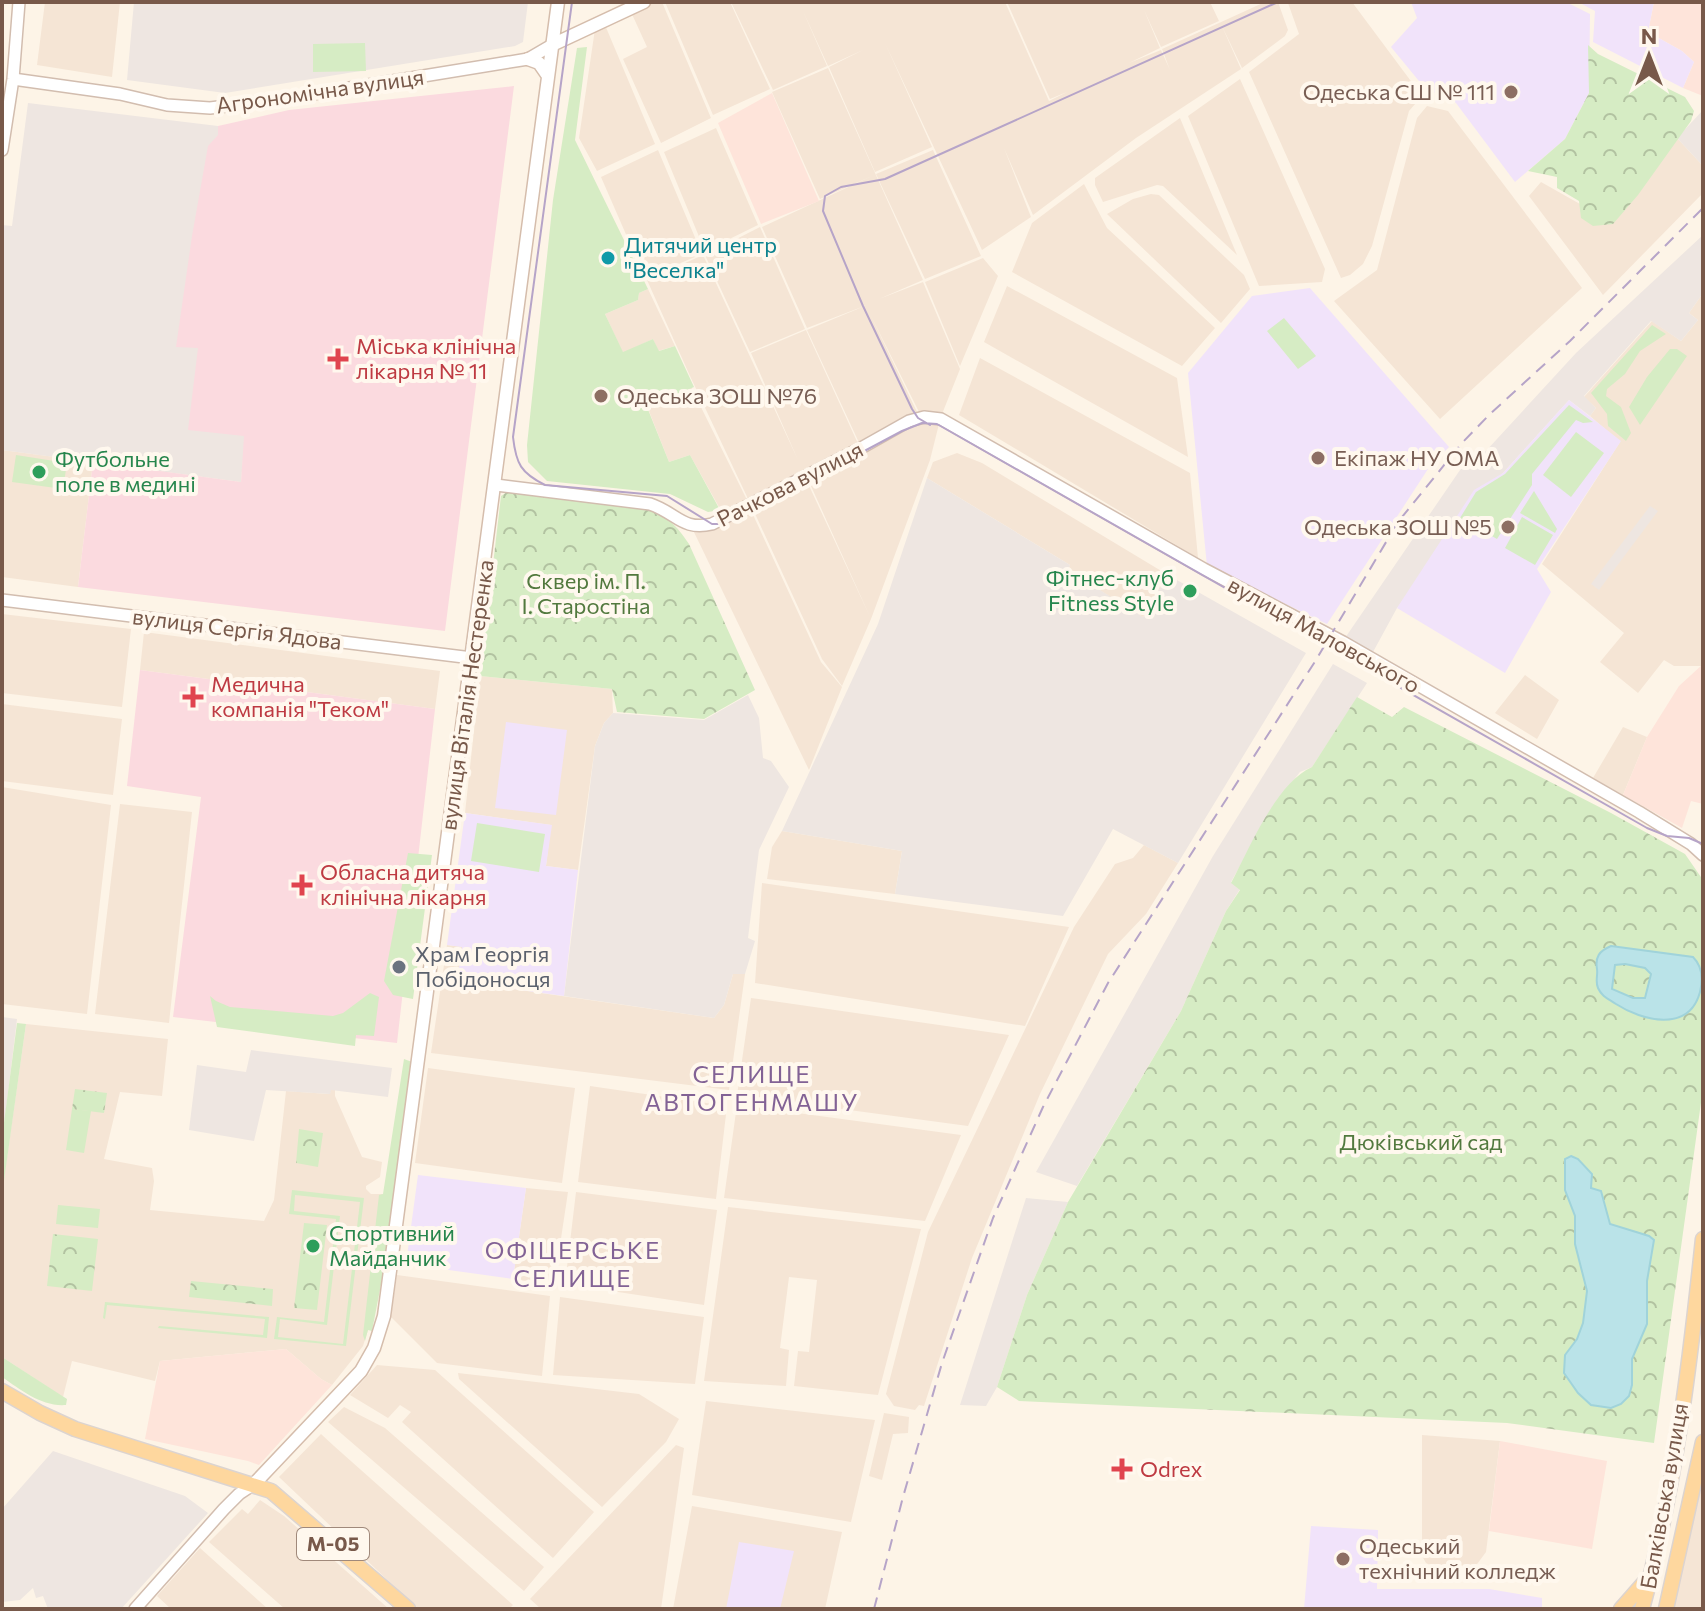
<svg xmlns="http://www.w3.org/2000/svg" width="1705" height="1611" viewBox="0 0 1705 1611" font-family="Commissioner,sans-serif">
  <defs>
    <pattern id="park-crowns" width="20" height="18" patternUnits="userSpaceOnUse" patternTransform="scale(2)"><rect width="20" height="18" fill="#d6ecc4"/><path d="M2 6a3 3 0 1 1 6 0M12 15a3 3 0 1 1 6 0" fill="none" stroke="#b2c2a1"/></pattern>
  </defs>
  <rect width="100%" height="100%" fill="#fdf4e7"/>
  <path fill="#f5e5d5" d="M45 2H120L112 77 37 65Z
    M650 2H662L711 118 661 143 623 59 647 47 631 12Z
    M665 2H730L770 89 713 115Z
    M731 2H1005L1049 101 1067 92 1050 99 1007 2H1210L1219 21 1161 47 1144 10 1160 48 1129 63 1161 50 1170 70 1162 49 1265 2H1278L1288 30 1285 36 1242 68 1221 24 1241 69 1136 138 1033 215 1004 148 1031 217 982 250 885 43 932 147 875 172 829 67 863 50 828 66 803 11 827 66 773 90Z
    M1291 2H1352L1422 96 1409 111 1372 246 1363 264 1350 275 1341 278 1249 72 1299 34 1288 3Z
    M605 25 655 144 597 171 579 138 595 29Z
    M828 68 923 280 879 299 923 282 960 369 940 419 921 416 870 314 919 416 861 447 807 330 867 305 807 328 762 227 872 176 820 199 772 92Z
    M1240 79 1325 269 1322 282 1259 286 1188 116Z
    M1427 106 1448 111 1582 288 1440 419 1334 301 1377 270 1417 118Z
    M1180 118 1237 255 1163 186 1157 185 1103 202 1095 185V178Z
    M716 128 758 225 705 251 664 152Z
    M1677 138 1703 166V193L1603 295 1529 196 1541 182 1603 217Z
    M658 150 702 254 645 278 601 177Z
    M933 150 981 256 925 279 876 174Z
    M1084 184 1107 228 1215 328 1182 366 1012 272 1032 223Z
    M1151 194 1159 195 1244 275 1250 289 1221 323 1107 214 1133 199Z
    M760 227 805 329 750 352 705 255Z
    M703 255 798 460 751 353 806 330 860 448 910 421 940 420 930 460 871 619 806 475 750 503 690 376 647 280Z
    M983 258 998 276 960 366 925 282Z
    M1007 286 1177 378 1188 457 984 342Z
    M648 289 675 346 658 351 653 339 623 353 605 314 638 300 639 293Z
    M1703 293V666H1674L1664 660 1638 693 1600 662 1624 633 1542 564 1620 442 1590 416 1596 408 1584 397 1652 321 1681 341 1698 320 1689 313Z
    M980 358 1190 473 1198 558 959 415Z
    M691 387 749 504 724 516 690 455 669 462 647 406Z
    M2 450 93 462 78 587 2 577Z
    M957 453 982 463 1168 575 1143 617 1067 570 1070 565 927 478 933 462Z
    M805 477 871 619 842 686 822 659 751 505Z
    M749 506 821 662 842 687 809 770 692 528Z
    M2 614 131 629 122 707 2 693Z
    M144 632 440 671 435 709 140 670Z
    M1525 675 1559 700 1537 739 1495 713Z
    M480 676 612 689 613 713 604 723 595 746 578 870 546 866 551 825 465 813Z
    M2 704 122 719 113 795 2 781Z
    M1623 727 1647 737 1623 795 1593 778Z
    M2 787 111 805 87 1014 2 1004Z
    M120 804 192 812 169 1023 95 1014Z
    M782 831 902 851 895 894 767 879 772 847Z
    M1144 845 1178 863 1146 914 1108 954 1040 1094 972 1258 924 1406 919 1405 915 1410 894 1406 886 1394 928 1232 1074 927 1115 864 1133 858Z
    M762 883 1069 927 1025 1026 755 983Z
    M447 945 462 947 458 981 714 1018 724 1005 733 974H745L729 1090 431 1053Z
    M751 998 1009 1035 968 1126 737 1095Z
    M26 1024 168 1039 162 1096 120 1092 104 1159 152 1168 154 1181 150 1210 264 1221 274 1200 286 1091 329 1094 330 1090H335V1096L362 1157 382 1162 380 1177 366 1186V1189L371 1194H383L368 1330 363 1346 332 1385 321 1379 286 1349 160 1361 155 1381 72 1361 63 1397 2 1357V1192Z
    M428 1068 575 1088 562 1183 415 1163Z
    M590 1086 727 1106 716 1199 578 1182Z
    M737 1105 961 1135 925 1221 724 1198Z
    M526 1188 568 1192 554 1285 513 1279Z
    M576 1192 717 1210 704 1305 565 1284Z
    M728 1207 921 1229 878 1395 794 1386 798 1351 809 1352 817 1280 789 1277 780 1348 789 1350 786 1386 704 1381Z
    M397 1275 550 1296 542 1376 437 1363 391 1317Z
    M560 1297 704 1317 695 1384 553 1375Z
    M377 1365 435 1370 594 1512 553 1558 402 1422 411 1412 400 1405 388 1418 350 1395Z
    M458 1373 639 1394 679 1419 666 1442 602 1507 459 1379Z
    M706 1401 875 1420 851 1522 692 1495Z
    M344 1407 385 1428 544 1567 524 1591 328 1422Z
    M884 1413 909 1417 908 1433 893 1434 882 1480 869 1476Z
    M321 1434 334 1446 513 1605 509 1609H418L279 1477Z
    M1422 1435 1500 1441 1486 1552 1469 1575 1436 1568 1426 1563 1422 1556Z
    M676 1445 684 1448 661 1609H541L530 1599Z
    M1703 1468V1609H1667Z
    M260 1500 284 1516 389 1609H285L209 1542 242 1509 248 1514Z
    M692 1506 842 1532 825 1609H673Z
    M200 1548 268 1609H171L157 1596Z"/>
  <path fill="#fee4da" d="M1654 2H1703V96L1683 88 1694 62 1682 51 1648 32Z
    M772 93 819 201 761 224 718 123Z
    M1703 664V804L1691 801 1682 828 1623 795 1647 737 1679 686Z
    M286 1349 321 1379 332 1385 259 1465 248 1461 145 1439 160 1361Z
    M1500 1441 1607 1461 1592 1549 1489 1531Z"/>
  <path fill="#eee6e1" d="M134 2H528L523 42 515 46 225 93 127 80Z
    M28 103 218 126 219 135 177 347H198L245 436 241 482 2 450V225L12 226Z
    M1703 110V166L1677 138Z
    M1703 235V293L1689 313 1698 320 1681 341 1651 321 1584 396 1596 408 1590 416 1569 400 1503 473 1397 608 1373 652 1345 638 1460 470 1485 452 1576 353Z
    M927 478 1070 565 1068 570 1143 617 1168 575 1306 653 1178 863 1113 829 1063 916 895 894 902 851 782 831 878 624Z
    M1650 506 1658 511 1599 590 1591 584Z
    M1333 664 1367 683 1312 767 1300 772 1274 805 1231 882 1240 889 1226 911 1181 1011 1077 1186 1036 1172 1213 856Z
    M748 695 759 718 763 758 771 761 789 787 759 850 748 938 755 941 745 974H733L724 1005 714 1018 564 996 595 746 604 723 613 713 704 720Z
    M2 1017 17 1019 2 1143Z
    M251 1050 392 1068 388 1097 331 1090 330 1094 266 1090 254 1141 189 1130 197 1065 246 1072Z
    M1026 1198 1068 1202 1027 1295 997 1387 986 1406 960 1405Z
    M53 1451 185 1496 208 1513 121 1609H48L43 1596 36 1598 33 1588 20 1600 2 1602V1509Z"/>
  <path fill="#f1e3fa" d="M1411 2H1566L1590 14 1589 93 1565 139 1515 182 1456 103 1443 94 1428 92 1391 47 1417 18Z
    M1578 2H1654L1648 32 1682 51 1694 62 1683 88 1593 42 1595 11Z
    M1310 288 1449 447 1428 469 1327 624 1207 566 1188 373 1252 296Z
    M1569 400 1621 441 1537 569 1551 592 1505 673 1397 608 1474 490 1503 473Z
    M506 722 567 730 556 815 495 808Z
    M465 813 552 825 546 866 578 870 564 996 457 981 462 947 447 945Z
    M418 1175 526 1188 513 1279 406 1264Z
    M1311 1526 1378 1530 1377 1589H1489L1542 1598V1609H1304Z
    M739 1542 794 1551 780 1609H726Z"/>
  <path fill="#fbdadf" d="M514 86 445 631 78 587 93 462 241 482 244 436 188 430 198 348 176 347 192 236 208 146 218 135V126L289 110Z
    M140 670 435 709 397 1043 173 1017 201 797 127 786Z"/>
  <path fill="#d6ecc4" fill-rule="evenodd" d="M365 43 366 71 313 72V44Z
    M587 47 575 140 648 289 639 293 638 300 605 314 623 352 653 339 659 351 675 346 694 387 647 407 669 462 690 455 720 510 708 512 670 494 547 481 528 462 527 445 553 200 577 48Z
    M1284 318 1316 356 1298 369 1267 331Z
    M1652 325 1666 334 1640 351 1625 374 1607 389 1606 396 1621 407 1631 433 1626 441 1608 426 1607 414 1591 393Z
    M1670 349H1677L1687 356 1640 425 1629 407 1647 377Z
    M1569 405 1593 422 1583 423 1576 420 1532 474V485L1497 539 1460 518 1476 492 1505 474Z
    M1576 432 1604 453 1571 497 1543 475Z
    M16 455 67 463 63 489 12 482Z
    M1534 491 1557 529 1555 533 1520 513Z
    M1522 517 1553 535 1535 565 1505 548Z
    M477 823 545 834 539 872 471 861Z
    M408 853 432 855 413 999 393 995 384 981Z
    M370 993 379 997 374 1036 356 1035 355 1046 217 1027 210 996 216 1001 230 1007 333 1016 343 1013Z
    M17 1023 26 1024 2 1195V1138Z
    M404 1059 412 1062 384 1269 372 1331 368 1330 365 1341 363 1335 379 1195 383 1194Z
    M72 1109 91 1111 84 1153 66 1150Z
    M292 1190 364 1198 346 1346 274 1339 277 1317 324 1322 336 1219 289 1214ZM295 1195 360 1202 343 1344 278 1337 280 1319 327 1325 340 1216 294 1211Z
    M58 1205 100 1209 98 1228 56 1224Z
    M105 1302 269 1317 267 1338 158 1328 159 1326 263 1335 265 1319 107 1305 105 1319 103 1318Z
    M2 1357 67 1399 66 1405C42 1407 21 1390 2 1377Z"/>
  <path fill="url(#park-crowns)" d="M1588 45 1598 54 1685 97 1694 111 1691 121 1638 195 1613 224 1593 226 1581 218 1579 201 1557 188V177L1528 171 1565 139 1589 93Z
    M507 492 647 509C668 516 676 525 689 544L755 690 704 719 617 712 612 689 480 676 501 496Z
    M1357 697 1392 717 1404 707 1611 813 1685 854 1703 880V1088L1654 1443 1507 1423 1019 1401 997 1387 1027 1295 1068 1202 1181 1011 1226 911 1240 890 1231 883C1249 849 1276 783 1312 767Z
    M75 1089 107 1093 104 1113 72 1109Z
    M299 1129 323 1133 318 1167 296 1163Z
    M304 1223 327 1225 317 1310 294 1308Z
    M53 1234 98 1239 92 1291 47 1286Z
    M191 1281 273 1289 272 1306 189 1297Z"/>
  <path fill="#bae3e8" stroke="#a0d3da" stroke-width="2" fill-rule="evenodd" d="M1611 946 1693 957C1703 967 1703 980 1700 992 1689 1033 1642 1021 1616 1004 1609 999 1602 997 1598 988 1595 981 1598 976 1597 969 1595 957 1599 951 1611 946ZM1625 964 1645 968 1651 974 1645 998H1633L1612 989 1615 965Z
    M1571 1156 1578 1159 1592 1174 1591 1188 1601 1191 1610 1224 1649 1236 1654 1240 1647 1281V1324L1632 1359V1385L1629 1396 1621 1404 1611 1408 1591 1405 1578 1393 1564 1373 1565 1355 1577 1339 1583 1323 1587 1291 1575 1244V1216L1565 1190V1159Z"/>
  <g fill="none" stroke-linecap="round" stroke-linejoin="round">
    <g stroke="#d2bdaf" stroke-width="14">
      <path id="tertiary" d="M13 79 120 94 167 105 210 108 282 99 528 59 552 45
        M2 150 13 79 19 2
        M496 485 650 504C677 513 682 531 712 524L861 448 909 421 924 417 941 419 1204 569 1343 642 1639 812 1691 844 1703 855
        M2 600 472 658
        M135 1609 224 1509 239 1494 254 1484"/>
    </g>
    <g stroke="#d5bdac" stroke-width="15">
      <path id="secondary" d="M552 45 644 2
        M528 59 539 63 548 76
        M254 1484 361 1371 374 1348 384 1316 558 2"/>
    </g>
    <g stroke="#dcd4d0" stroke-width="17">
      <path id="primary" d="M2 1391 40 1413 75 1429 271 1491 408 1609
        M1621 1609 1650 1576
        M1642 1609C1675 1489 1690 1363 1703 1239
        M1666 1609 1703 1442"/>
    </g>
    <use href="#tertiary" stroke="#fff" stroke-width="11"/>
    <use href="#secondary" stroke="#fff" stroke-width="12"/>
    <use href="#primary" stroke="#fed79e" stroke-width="14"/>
    <path stroke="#b6a4c8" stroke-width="2" d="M572 2 513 437C516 464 521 473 545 485L667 496 712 524H718L808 481 902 431 922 423 937 424 1647 828 1667 836 1689 838 1703 844
      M930 425 918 418 912 409 863 306 823 211 825 196 841 187 885 179 1278 2"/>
    <path stroke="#b6a4c8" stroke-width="2" stroke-dasharray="12 8" stroke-linecap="butt" d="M874 1609 903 1497 942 1363 993 1218 1043 1107 1108 983 1316 660 1398 522 1462 443 1490 414 1570 341 1703 208"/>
  </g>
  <g fill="#8d6e63" stroke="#fff8ee" stroke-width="3">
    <circle cx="1511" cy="92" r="8"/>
    <circle cx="601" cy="396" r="8"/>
    <circle cx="1318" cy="458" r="8"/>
    <circle cx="1508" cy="527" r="8"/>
    <circle cx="1343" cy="1559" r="8"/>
  </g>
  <circle fill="#0f9aa8" stroke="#fff8ee" stroke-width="3" cx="608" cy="258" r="8"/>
  <g fill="#e0444e" stroke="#fff8ee" stroke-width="3">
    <path d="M334 347h8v8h8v8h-8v8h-8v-8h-8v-8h8z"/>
    <path d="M189 685h8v8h8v8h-8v8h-8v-8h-8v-8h8z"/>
    <path d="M298 873h8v8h8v8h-8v8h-8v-8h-8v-8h8z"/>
    <path d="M1118 1457h8v8h8v8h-8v8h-8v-8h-8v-8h8z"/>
  </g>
  <g fill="#2e9e5b" stroke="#fff8ee" stroke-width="3">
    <circle cx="39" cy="472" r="8"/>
    <circle cx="1190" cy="591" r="8"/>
    <circle cx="313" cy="1246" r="8"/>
  </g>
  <circle fill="#6b7280" stroke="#fff8ee" stroke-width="3" cx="399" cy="967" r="8"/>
  <g text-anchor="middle" stroke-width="8" stroke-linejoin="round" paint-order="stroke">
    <rect fill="#fff8ee" stroke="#a0897b" stroke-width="2" x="297" y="1528" width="72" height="32" rx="6"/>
    <g font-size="20" font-weight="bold" fill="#78594a">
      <text x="333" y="1551">М-05</text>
    </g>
    <g font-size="22" fill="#78594a" stroke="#fff8ee">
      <text transform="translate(320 91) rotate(-8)" y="8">Агрономічна вулиця</text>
      <text transform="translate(790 484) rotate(-27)" y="8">Рачкова вулиця</text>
      <text transform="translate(237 629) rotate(7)" y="8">вулиця Сергія Ядова</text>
      <text transform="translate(1324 635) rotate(29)" y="8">вулиця Маловського</text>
      <text transform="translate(467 695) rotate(-82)" y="8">вулиця Віталія Нестеренка</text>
      <text transform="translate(1664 1496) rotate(-80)" y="8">Балківська вулиця</text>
    </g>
    <g font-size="22" fill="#785e54" stroke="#fff8ee" text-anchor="start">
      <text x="1495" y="100" text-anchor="end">Одеська СШ № 111</text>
      <text x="617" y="404">Одеська ЗОШ №76</text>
      <text x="1334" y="466">Екіпаж НУ ОМА</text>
      <text x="1492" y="535" text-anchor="end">Одеська ЗОШ №5</text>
      <text x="1359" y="1554">Одеський<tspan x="1359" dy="25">технічний колледж</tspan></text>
    </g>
    <g font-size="22" fill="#0d838f" stroke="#fff8ee" text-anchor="start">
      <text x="624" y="253">Дитячий центр<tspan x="624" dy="25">"Веселка"</tspan></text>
    </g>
    <g font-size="22" fill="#be3a42" stroke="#fff8ee" text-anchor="start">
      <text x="356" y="354">Міська клінічна<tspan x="356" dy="25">лікарня № 11</tspan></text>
      <text x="211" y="692">Медична<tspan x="211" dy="25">компанія "Теком"</tspan></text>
      <text x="320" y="880">Обласна дитяча<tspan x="320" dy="25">клінічна лікарня</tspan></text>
      <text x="1140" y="1477">Odrex</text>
    </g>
    <g font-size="22" fill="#27864d" stroke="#fff8ee" text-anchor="start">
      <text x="55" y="467">Футбольне<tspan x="55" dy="25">поле в медині</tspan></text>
      <text x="1174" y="586" text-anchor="end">Фітнес-клуб<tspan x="1174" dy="25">Fitness Style</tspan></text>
      <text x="329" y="1241">Спортивний<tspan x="329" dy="25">Майданчик</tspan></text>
    </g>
    <g font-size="22" fill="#52793e" stroke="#fff8ee">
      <text x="586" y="589">Сквер ім. П.<tspan x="586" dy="25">І. Старостіна</tspan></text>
      <text x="1421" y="1150">Дюківський сад</text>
    </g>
    <g font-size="22" fill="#5b616d" stroke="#fff8ee" text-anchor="start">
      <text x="415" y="962">Храм Георгія<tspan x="415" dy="25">Побідоносця</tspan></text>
    </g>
    <g font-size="24" letter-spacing="2" fill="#826295" stroke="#fff8ee">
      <text x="752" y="1083">СЕЛИЩЕ<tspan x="752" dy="28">АВТОГЕНМАШУ</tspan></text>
      <text x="573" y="1259">ОФІЦЕРСЬКЕ<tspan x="573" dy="28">СЕЛИЩЕ</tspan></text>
    </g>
  </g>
  <rect width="1705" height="1611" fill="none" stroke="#78594a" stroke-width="8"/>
  <g transform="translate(1649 56)" stroke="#fff8ee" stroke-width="6" paint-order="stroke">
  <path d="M0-6L14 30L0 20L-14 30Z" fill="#78594a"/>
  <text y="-12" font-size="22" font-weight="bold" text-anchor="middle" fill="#78594a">N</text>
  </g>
</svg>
